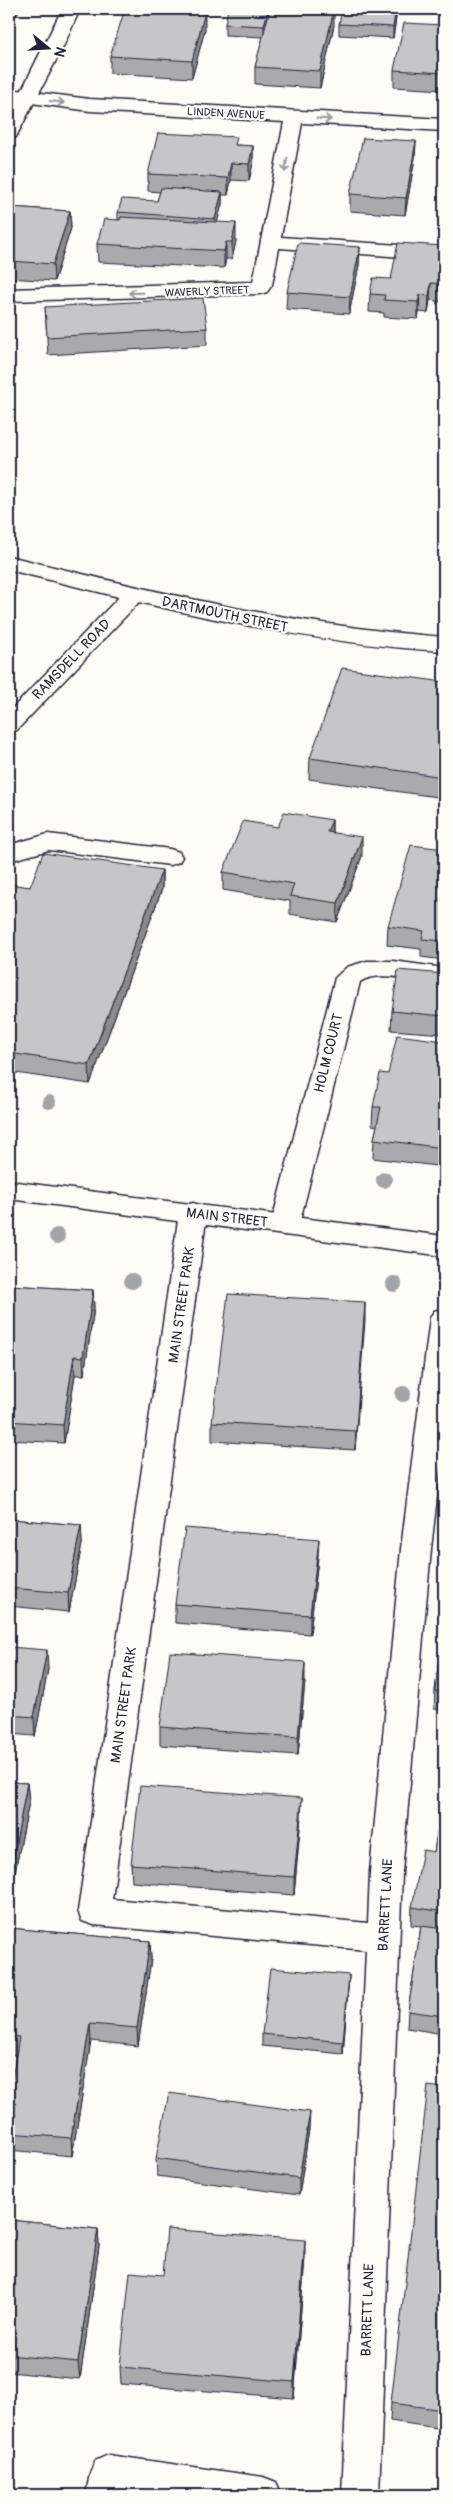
<svg xmlns="http://www.w3.org/2000/svg" width="453" height="2504" viewBox="0 0 453 2504" font-family="Pangolin,sans-serif">
  <rect width="100%" height="100%" fill="#fdfcf7"/>
  <filter id="ink" filterUnits="userSpaceOnUse"><feTurbulence type="fractalNoise" baseFrequency=".02" numOctaves="2"/><feDisplacementMap in="SourceGraphic" scale="10" xChannelSelector="R" yChannelSelector="G"/><feConvolveMatrix kernelMatrix="1 2 1 2 8 2 1 2 1" color-interpolation-filters="sRGB"/></filter>
  <g filter="url(#ink)">
    <g fill="none" stroke-linecap="round" stroke-linejoin="round">
      <g stroke="#22223b" stroke-width="3">
        <path id="service" d="M48 834 170 849 179 852 182 857 179 862 170 865 49 850 9 861V845Z"/>
      </g>
      <g stroke="#22223b" stroke-width="3">
        <path id="minor" d="M9 89 90 99 444 119V131L302 123 281 237 444 248V260L279 248 272 285 267 292 260 294 9 301V289L253 282 284 122 90 111 9 100Z
          M367 961H393L444 968V984C422 982 379 969 360 982L299 1225 295 1232 285 1235 275 1232 271 1225 335 978 347 967Z
          M193 1203 203 1206 207 1213 112 1899 368 1923 370 1872 401 1549 430 1318 434 1311 444 1308V1435L431 1549 402 1872 379 2495H342L366 1950 94 1925 82 1921 78 1911 179 1213 183 1206Z
          M108 2455 263 2477 276 2482 282 2495H141L123 2493 122 2495H86L90 2473 95 2461Z"/>
      </g>
      <g stroke="#22223b" stroke-width="3">
        <path id="tertiary" d="M9 9H19L15 15 9 16Z
          M62 9H80L64 45 18 133 16 137 9 139V116Z
          M9 556C153 592 296 626 444 637V651C341 645 239 626 139 602L17 730 9 732V712L119 597 9 570Z"/>
      </g>
      <g stroke="#22223b" stroke-width="3">
        <path id="primary" d="M9 1181 444 1236V1256L9 1199Z"/>
      </g>
      <use href="#service" fill="#fdfcf7" fill-rule="evenodd"/>
      <use href="#minor" fill="#fdfcf7" fill-rule="evenodd"/>
      <use href="#tertiary" fill="#fdfcf7" fill-rule="evenodd"/>
      <use href="#primary" fill="#fdfcf7" fill-rule="evenodd"/>
    </g>
    <g fill="#a3a3aa">
      <circle cx="49" cy="1102" r="7"/>
      <circle cx="384" cy="1180" r="8"/>
      <circle cx="57" cy="1236" r="8"/>
      <circle cx="132" cy="1281" r="8"/>
      <circle cx="394" cy="1284" r="8"/>
      <circle cx="403" cy="1394" r="8"/>
    </g>
    <path fill="#aaaaac" stroke="#22223b" d="M268 9V15L334 25 320 88 255 84V67L263 37 225 35V24Z
      M396 9V18L393 38 339 35V24Z
      M427 9H444V12L427 11Z
      M444 25V90L394 87V70Z
      M205 29 192 78 110 73V56Z
      M416 141 415 158 405 215 350 211V194Z
      M237 145 253 146V163L249 181 231 180 228 195H222V204L217 222 236 241 232 259H226L224 268 98 262 97 244 118 220V212L157 201 160 192 148 191V174Z
      M9 207 70 211 71 228 54 281 9 278Z
      M444 246V302L430 300 428 313 419 312 418 319 384 317V313L369 312 370 294 391 279Z
      M360 247 359 265 349 314 286 309 287 292Z
      M45 307 207 328V345L48 355Z
      M444 682V798L309 779 310 758Z
      M332 820V832L362 856 337 922 290 914V901L223 890V872L278 827Z
      M444 849V960L421 957V949L387 945 388 926Z
      M162 870V889L90 1084 9 1072V885L30 887Z
      M444 974V1034L391 1030 392 1011Z
      M444 1041V1167L373 1158 374 1139 377 1126 372 1125 373 1107 388 1074Z
      M9 1285 93 1290 94 1308 84 1375H75L64 1443 9 1440Z
      M365 1302 355 1450 212 1441V1422Z
      M9 1519 81 1525 82 1544 69 1612 9 1606Z
      M318 1557 310 1634 175 1623V1604Z
      M444 1625V1710L434 1709 435 1691Z
      M9 1647 48 1669 35 1736 9 1734Z
      M305 1681 298 1755 160 1745V1727Z
      M9 1782 27 1783 29 1802 14 1877H9Z
      M444 1789V2034L407 2028 408 2011 421 1926 411 1925 412 1907 434 1852Z
      M301 1816 294 1895 132 1882 131 1864Z
      M9 1928 150 1941 151 1959 138 2046 91 2041 72 2156 9 2150V2100L16 2055 9 2054Z
      M349 1975 343 2054 262 2046V2034Z
      M444 2088V2429L390 2421 391 2403Z
      M309 2129 299 2195 157 2176 156 2158Z
      M9 2220 98 2229 99 2246 80 2379 9 2372Z
      M305 2257 294 2398 121 2384 120 2367 163 2275Z"/>
    <path fill="#8b8b8c" stroke="#22223b" d="M268 9V18L264 37V26Z
      M334 9V25L320 88V71Z
      M396 9V18L393 38V27Z
      M205 12V29L192 78V61Z
      M416 141 415 158 405 215 406 198Z
      M253 146V163L249 181V164Z
      M231 163V180L228 195V178Z
      M222 192V204L215 231V219Z
      M70 211 71 228 54 281 53 264Z
      M236 223V241L232 259V242Z
      M226 242V259L224 268V251Z
      M360 247 359 265 349 314 350 297Z
      M431 283 430 300 428 313 429 296Z
      M420 295 419 312 418 319V302Z
      M332 820V838L327 832Z
      M362 837V856L337 922 338 903Z
      M162 870V889L90 1084 89 1065Z
      M93 1290 94 1308 84 1375 83 1357Z
      M365 1302V1321L355 1450 356 1431Z
      M74 1356 75 1375 64 1443 63 1425Z
      M81 1525 82 1544 69 1612 68 1593Z
      M319 1539 318 1557 310 1634V1615Z
      M47 1650 48 1669 35 1736 34 1717Z
      M305 1662V1681L298 1755V1737Z
      M27 1783 29 1802 14 1877 13 1859Z
      M302 1798 301 1816 294 1895V1877Z
      M150 1941 151 1959 138 2046 137 2028Z
      M349 1975 348 1987 343 2054V2042Z
      M90 2024 91 2041 72 2156 71 2138Z
      M310 2112 309 2129 299 2195V2178Z
      M98 2229 99 2246 80 2379 78 2362Z
      M305 2240V2257L294 2398V2382Z"/>
    <path fill="#c6c6c8" stroke="#22223b" d="M125 9H144L205 12 192 61 110 56Z
      M228 9H268L264 26 225 24Z
      M270 9H334L320 71 255 67Z
      M342 9H396L393 27 339 24Z
      M404 23 444 25V73L394 70Z
      M158 133 237 137 235 145 253 146 249 164 231 163 228 178 148 174Z
      M363 138 416 141 406 198 350 194Z
      M161 188 222 192 215 219 118 212 122 199 157 201Z
      M9 207 70 211 53 264 9 261Z
      M121 217 236 223 232 242H226L224 251 97 244 104 219 120 220Z
      M298 243 360 247 350 297 287 292Z
      M398 243 444 246V284L431 283 429 296 420 295 418 302 384 300 385 295 370 294 373 278 391 279Z
      M203 298 207 328 47 337 45 307Z
      M342 668 444 682V777L310 758Z
      M284 812 332 820 327 832 362 837 338 903 290 896 294 884 223 872 243 821 278 827Z
      M411 845 444 849V941L422 939 424 931 388 926Z
      M43 853 162 870 89 1065 9 1053V884L30 887Z
      M398 970 444 974V1016L392 1011Z
      M397 1035 444 1041V1148L374 1139 381 1107H373L380 1073 388 1074Z
      M9 1285 93 1290 83 1357 74 1356 63 1425 9 1421Z
      M228 1294 365 1302 356 1431 212 1422Z
      M9 1519 81 1525 68 1593 9 1588Z
      M185 1528 319 1539 310 1615 175 1604Z
      M443 1625H444V1692L435 1691Z
      M9 1647 47 1650 34 1717 9 1715Z
      M170 1652 305 1662 298 1737 160 1727Z
      M9 1782 27 1783 13 1859H9Z
      M140 1786 302 1798 294 1877 131 1864Z
      M444 1789V1912L412 1907 423 1850 434 1852Z
      M421 1926 444 1929V2016L408 2011Z
      M9 1928 150 1941 137 2028 90 2024 71 2138 9 2133V2100L19 2037 9 2036Z
      M270 1968 349 1975 343 2042 262 2034Z
      M428 2086 444 2088V2410L391 2403Z
      M169 2093 310 2112 299 2178 156 2158Z
      M9 2220 98 2229 78 2362 9 2355Z
      M167 2229 305 2240 294 2382 120 2367 130 2272 163 2275Z"/>
    <defs><path id="oneway-shaft" d="M-6 0H5M1.5-3L5.5 0L1.5 3" fill="none" stroke-width="1.6" stroke-linecap="round" stroke-linejoin="round" transform="scale(1.25)"/></defs>
    <g stroke="#9a9aa2">
      <use href="#oneway-shaft" transform="translate(57 102) rotate(7)"/>
      <use href="#oneway-shaft" transform="translate(324 119) rotate(3)"/>
      <use href="#oneway-shaft" transform="translate(286 165) rotate(100)"/>
      <use href="#oneway-shaft" transform="translate(136 293) rotate(179)"/>
    </g>
  </g>
  <g text-anchor="middle" stroke-width="4.5" stroke-linejoin="round" paint-order="stroke">
    <g font-size="11" fill="#22223b" stroke="#fdfcf7">
      <text transform="translate(226 113) rotate(3)" y="4">LINDEN AVENUE</text>
      <text transform="translate(207 291) rotate(-2)" y="4">WAVERLY STREET</text>
    </g>
    <g font-size="14" fill="#22223b" stroke="#fdfcf7">
      <text transform="translate(225 614) rotate(12)" y="5">DARTMOUTH STREET</text>
      <text transform="translate(71 659) rotate(-46)" y="5">RAMSDELL ROAD</text>
      <text transform="translate(328 1053) rotate(-76)" y="5">HOLM COURT</text>
      <text transform="translate(227 1217) rotate(7)" y="5">MAIN STREET</text>
      <text transform="translate(181 1305) rotate(-82)" y="5">MAIN STREET PARK</text>
      <text transform="translate(123 1705) rotate(-82)" y="5">MAIN STREET PARK</text>
      <text transform="translate(385 1905) rotate(-87)" y="5">BARRETT LANE</text>
      <text transform="translate(367 2310) rotate(-88)" y="5">BARRETT LANE</text>
    </g>
  </g>
  <rect width="453" height="2504" fill="none" stroke="#fdfcf7" stroke-width="30"/>
  <rect x="15" y="15" width="423" height="2474" fill="none" stroke="#22223b" stroke-width="2" filter="url(#ink)"/>
  <g transform="translate(48 48) rotate(108)" stroke="#fdfcf7" stroke-width="4" paint-order="stroke">
  <path d="M0-4L9 19L0 12L-9 19Z" fill="#22223b"/>
  <text y="-8" font-size="14" font-weight="bold" text-anchor="middle" fill="#22223b">N</text>
  </g>
</svg>
